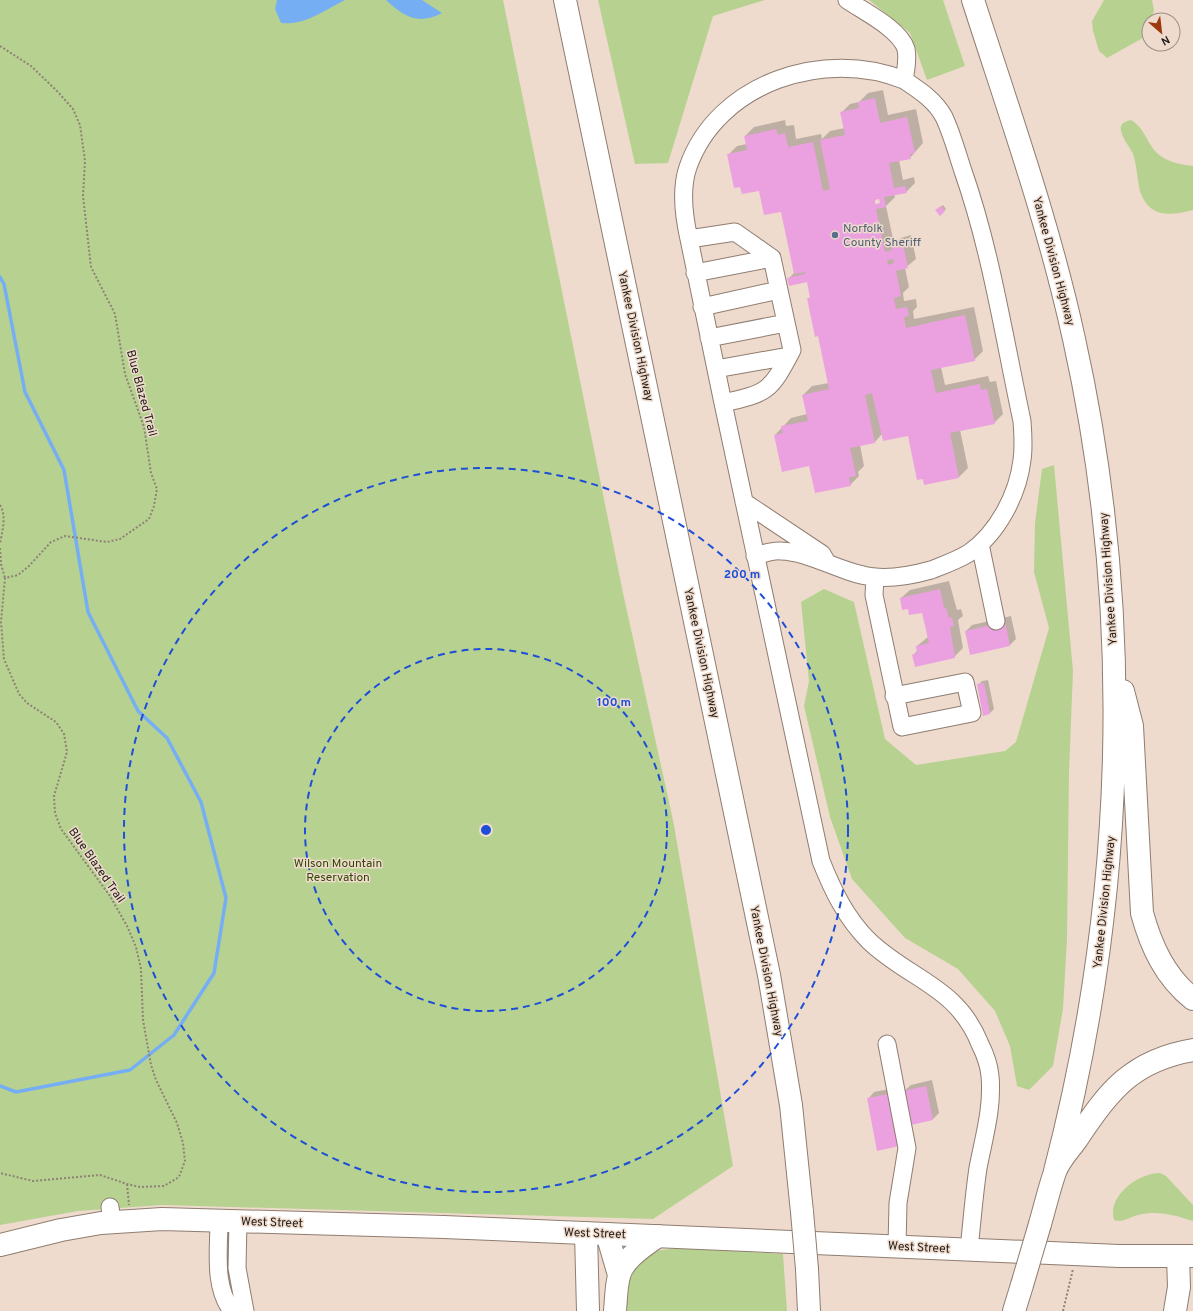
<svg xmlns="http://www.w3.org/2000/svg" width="1193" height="1311" viewBox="0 0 1193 1311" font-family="Overpass,sans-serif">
  <rect width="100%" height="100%" fill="#eedbcd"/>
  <path fill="#b7d290" d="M0 0H503L623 593 673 820 733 1166 653 1219 162 1205 78 1211 0 1225Z
    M598 0H765L713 16 668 163 635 164Z
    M869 0H943L965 66 927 80 910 33Z
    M1104 0H1152L1154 10 1151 20H1149V28L1141 39 1107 58 1099 51 1093 31 1092 21Z
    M1131 120C1141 126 1144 134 1150 144 1159 160 1176 164 1193 166V210C1170 216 1149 218 1140 191 1137 179 1137 166 1133 154 1130 147 1119 135 1121 126 1123 122 1127 121 1131 120Z
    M1054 465 1073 671 1069 773 1067 939 1063 1009 1053 1066 1029 1090 1017 1086 1010 1046 995 1011 958 969 905 938 852 879 830 817 804 706 809 681 801 602 824 589 854 602 885 739 916 765 1005 751 1016 742 1049 628 1034 572 1035 523 1042 469Z
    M1160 1173 1166 1176 1193 1205V1221C1174 1215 1158 1210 1138 1215 1130 1217 1122 1223 1114 1220 1107 1195 1139 1173 1160 1173Z
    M680 1248 783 1254 787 1311H620L630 1269 653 1251Z"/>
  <path fill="#76aef4" d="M277 0H345C325 10 304 26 281 23L275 9Z
    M386 0H422L442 13C418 26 403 16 386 0Z"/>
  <path fill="#0003" fill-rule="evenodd" d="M883 90 888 115 916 109 923 143 910 158 899 160 903 180 914 177 915 183 906 192 894 194 895 197 886 206 894 243 901 238 911 235 916 259 905 268 909 287 903 293 904 301 916 299 917 307 913 311 914 319 974 307 983 351 974 360 941 367 945 385 988 376 990 382 996 381 1003 414 994 423 960 430 968 468 959 477 925 484 909 435 882 434 875 442 860 445 864 466 858 472 859 476 850 485 810 465 775 435 791 418 807 414 803 395 812 386 829 383 819 335 808 299 811 296 808 281 789 278 795 272 781 210 728 155 737 146 747 144 745 136 754 127 785 120 786 126 794 125 796 139 821 134 822 139 830 131 845 128 841 113 850 104 859 102 868 93ZM880 198 881 204 875 205 873 199Z
    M943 205 946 209 940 214 936 210Z
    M949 581 957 610 961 609 963 616 958 620 963 648 954 657 913 655 918 650 917 646 928 637 923 612 909 608 901 598 910 590Z
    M1011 616 1016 639 1010 645 966 631 972 625Z
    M988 680 994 709 990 713 984 715 978 685 982 681Z
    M932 1080 939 1113 933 1119 904 1091 911 1085Z
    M895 1088 905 1139 868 1099 874 1092Z"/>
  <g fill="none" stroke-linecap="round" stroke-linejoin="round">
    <path stroke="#76aef4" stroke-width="3.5" d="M0 277 4 284 25 392 64 470 88 612 138 711 167 738 201 802 226 898 214 973 174 1035 130 1070 16 1092 0 1086"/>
  </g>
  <path fill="#eba1e0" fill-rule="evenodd" d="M875 98 880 123 907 117 915 153 910 154 911 159 889 163 894 188 905 186 907 193 884 197 886 207 876 209 885 252 892 250 891 246 903 244 908 268 896 271 901 296 894 298 896 309 907 307 909 316 904 317 906 328 965 315 975 361 931 370 936 393 980 384 981 390 987 389 995 424 950 433 959 478 924 485 923 479 917 480 908 436 883 441 872 393 865 395 875 443 850 448 856 476 849 477 851 486 815 493 809 466 782 472 774 435 783 433 781 426 808 421 802 395 829 389 818 336 815 337 807 298H810L807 282 789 286 787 278 805 274V272L794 274 781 212 764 215 759 191 742 194 740 187 734 188 727 154 747 150 744 136 776 129 778 135 785 133 788 147 813 142 823 191 830 189 820 140 845 135 840 112 859 108 858 102ZM879 199 880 203 875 204V200ZM893 259 894 263 888 265 887 260Z
    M941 206 945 211 940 216 935 210Z
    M940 589 944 608H946L949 618 952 617 954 626 950 627 955 658 915 667 912 655 917 653 916 646 929 643 922 613 909 615 908 609 902 610 900 598Z
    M1005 622 1010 646 970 655 965 631Z
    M984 683 990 714 983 716 977 684Z
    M926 1086 933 1120 911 1125 903 1091Z
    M889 1094 899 1146 877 1151 867 1098Z"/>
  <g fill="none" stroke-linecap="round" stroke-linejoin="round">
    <g stroke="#8f7d70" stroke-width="19">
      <path id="minor" d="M689 239C684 217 680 190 688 167 718 82 825 48 904 80
        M695 273 772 258
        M702 307 779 290
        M709 338 786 323
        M716 369 789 356
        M723 403 689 239 735 232 772 258 792 350C770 392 768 393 723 403L821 861C833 891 846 918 869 941 910 980 957 986 980 1044 985 1054 989 1064 990 1076 993 1107 984 1137 978 1168 974 1195 972 1222 969 1249
        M744 502 822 554 826 561
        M980 544 996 621
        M755 556C763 554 772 550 781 551 812 552 842 574 874 577 893 579 913 575 931 570 944 565 958 560 969 553 998 533 1018 494 1022 460 1024 447 1023 434 1022 421 1004 337 991 251 963 171 957 153 952 134 944 117 935 100 919 90 904 80 906 70 908 59 906 49 900 29 863 11 847 0
        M875 577 874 595 902 727 972 713 965 682 894 696
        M887 1044 907 1148 898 1203 897 1246
        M110 1207 112 1222
        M219 1220C219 1250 213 1286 232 1311
        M238 1221 237 1268 245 1311"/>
    </g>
    <g stroke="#8f7d70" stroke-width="24">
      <path id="major" d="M0 1245 61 1230 101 1223 162 1219 444 1227 1119 1256H1193
        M1175 1311 1179 1287 1178 1256"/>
    </g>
    <g stroke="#8f7d70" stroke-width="24">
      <path id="highway" d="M565 0 769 975 791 1105 802 1212
        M973 0C1009 112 1049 224 1074 339 1135 613 1126 899 1055 1171
        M1123 691 1132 726 1142 913C1151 946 1165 977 1193 999
        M1040 1224C1045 1207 1049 1189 1055 1172 1059 1160 1070 1149 1077 1139 1108 1091 1133 1060 1193 1050
        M586 1233 588 1311
        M607 1234 619 1275
        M807 1269 809 1311
        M615 1311C616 1300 616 1287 619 1276 623 1259 644 1246 658 1236
        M1014 1311 1022 1285"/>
    </g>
    <path stroke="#8e8177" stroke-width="2" stroke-dasharray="2 2" stroke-linecap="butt" d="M0 46 31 66 58 92 73 109 80 125 85 161 83 196 91 267 115 314 125 374 144 427 151 473 157 489 154 506 149 519 120 539 107 542 65 536 51 542 29 566 18 575 5 578 1 622 4 659 19 694 27 703 56 722 64 734 67 752 54 796 55 813 61 829 110 896 127 926 136 947 141 969 143 1020 151 1065 156 1080 177 1123 183 1143 185 1161 179 1177 164 1186 140 1187 127 1184 100 1175 33 1181 0 1173
      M0 505C7 516 2 532 0 544
      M0 548 1 564 5 578
      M127 1184 129 1205
      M1063 1311 1073 1269"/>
    <use href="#minor" stroke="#fff" stroke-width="17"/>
    <use href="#major" stroke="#fff" stroke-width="22"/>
    <use href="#highway" stroke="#fff" stroke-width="22"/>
    <g stroke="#8f7d70" stroke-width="24" stroke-linecap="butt">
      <path id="highway-bridge" d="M802 1212 807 1269
        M1022 1285 1040 1224"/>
    </g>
    <use href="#highway-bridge" stroke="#fff" stroke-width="22"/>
  </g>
  <g fill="none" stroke="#1d4ed8" stroke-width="2" stroke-dasharray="7 5">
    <circle cx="486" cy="830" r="181"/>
    <circle cx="486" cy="830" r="362"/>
  </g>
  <circle fill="#5c6f8a" stroke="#eedbcd" stroke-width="1.5" cx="835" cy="235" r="4"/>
  <g text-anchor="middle" stroke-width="3" stroke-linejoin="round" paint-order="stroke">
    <g font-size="12" fill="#4e5e75" stroke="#eedbcd" text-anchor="start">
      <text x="843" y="232">Norfolk<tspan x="843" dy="14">County Sheriff</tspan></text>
    </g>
    <g font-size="12" fill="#211a15" stroke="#eedbcd">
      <text transform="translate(1054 261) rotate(75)" y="4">Yankee Division Highway</text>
      <text transform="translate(636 336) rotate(78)" y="4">Yankee Division Highway</text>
      <text transform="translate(142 393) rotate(75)" y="4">Blue Blazed Trail</text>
      <text transform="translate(1108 579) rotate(-94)" y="4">Yankee Division Highway</text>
      <text transform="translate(702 653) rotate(78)" y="4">Yankee Division Highway</text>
      <text transform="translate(97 865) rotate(55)" y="4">Blue Blazed Trail</text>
      <text transform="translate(1104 902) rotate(-84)" y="4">Yankee Division Highway</text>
      <text transform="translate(767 971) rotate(79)" y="4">Yankee Division Highway</text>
      <text transform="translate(272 1222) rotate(2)" y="4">West Street</text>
      <text transform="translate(595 1233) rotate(2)" y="4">West Street</text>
      <text transform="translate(919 1247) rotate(3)" y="4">West Street</text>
    </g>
    <g font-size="12" fill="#304402" stroke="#eedbcd">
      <text x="338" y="867">Wilson Mountain<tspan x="338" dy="14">Reservation</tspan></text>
    </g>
  </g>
  <circle cx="486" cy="830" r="6" fill="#1d4ed8" stroke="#eedbcd" stroke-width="2"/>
  <g font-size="12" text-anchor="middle" font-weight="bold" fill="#1d4ed8" stroke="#eedbcd" stroke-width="3" stroke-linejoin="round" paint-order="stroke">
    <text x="742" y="578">200 m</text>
    <text x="614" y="706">100 m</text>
  </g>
  <g transform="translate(1161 32) rotate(152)"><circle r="19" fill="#eedbcd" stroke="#9c8e83"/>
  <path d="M0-3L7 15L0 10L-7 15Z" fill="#9e390d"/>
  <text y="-6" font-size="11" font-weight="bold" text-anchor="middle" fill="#211a15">N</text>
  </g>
</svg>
